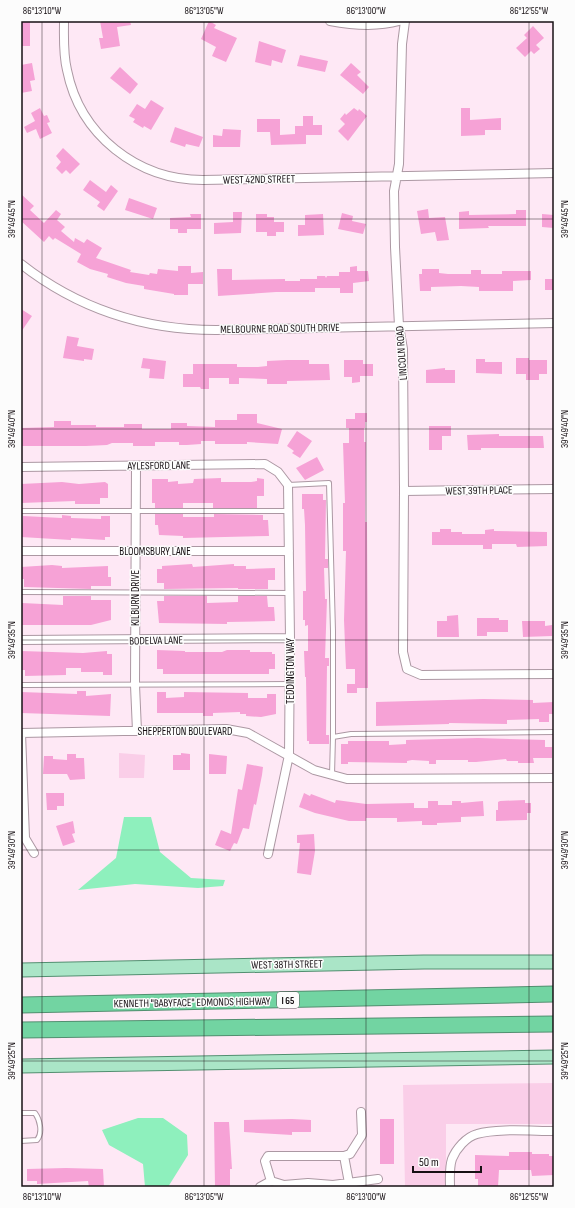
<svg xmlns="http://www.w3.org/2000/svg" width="575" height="1208" viewBox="0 0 575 1208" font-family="'Sofia Sans Condensed',sans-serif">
  <rect width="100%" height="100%" fill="#fee8f5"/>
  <path fill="#facee8" d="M119 753 145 755 144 778H119Z
    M554 1083V1124H446V1187H405L403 1085Z"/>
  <path fill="#8ef0bd" d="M124 817H151L160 852 191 878 225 880 223 886 198 888 135 884 78 890 116 858Z
    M138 1118H163L187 1135 188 1155 168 1187H145L143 1164 109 1145 102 1130Z"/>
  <path fill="#f6a2d6" d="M21 21H30V46H21Z
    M100 21H130L131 25 117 27 120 46 101 49 99 38H103Z
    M209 21 216 25 214 28 237 38 226 62 212 56 216 47 201 39Z
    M533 26 544 38 536 45 540 49 534 54 531 51 525 57 516 48 527 38 524 35Z
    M259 41 286 50 282 63 272 60 271 66 255 62Z
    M300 55 328 61 325 72 297 66Z
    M32 63 35 80 30 81 32 91 21 93V65Z
    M351 63 361 72 357 75 369 87 363 94 340 75Z
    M120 67 138 84 130 94 110 78Z
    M151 100 164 108 151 130 144 126 143 128 133 122 135 119 129 116 137 104 145 109Z
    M40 108 44 116 47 115 50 122 47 123 52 133 40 139 36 129 27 133 24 127 35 121 31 113Z
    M354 108 358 111 359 109 367 116 348 141 338 131 345 124 340 119 345 113 346 115Z
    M461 108H470V120L501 118V130H485V135L461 136Z
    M303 116H313V125H322V135H306V144L271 145 270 132H257V119H280V135L295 134V126H303Z
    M175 127 203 137 199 147 186 144 185 147 170 142Z
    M223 129 241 130 240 147H213V135L222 136Z
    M63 148 80 164 70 174 66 170 62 174 56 168 61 162 56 156Z
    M90 180 106 192 111 185 118 191 104 211 97 206 100 202 83 190Z
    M21 194 34 206 30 210 44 223 56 210 61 214 57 220 65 227 61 231 74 242 75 238 84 243 87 239 102 248 96 258 131 270 130 272 149 275 150 273 157 274 158 269 178 271V266H191V273L203 272V284H188V295H174V294L144 289V286L126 283 107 277 108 274 90 269 77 262 81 254 55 238 53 240 49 236 44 242 21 221Z
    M129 198 157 208 153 219 125 210Z
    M428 209 429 218 445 217 449 240 437 241 435 232 421 234 417 211Z
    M516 210H526V226H488L489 228 459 229V212L469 211V215L516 214Z
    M233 212H242L241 233 214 234V223L233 222Z
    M342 213 353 216 352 221 366 224 363 234 338 229Z
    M190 214H201V229H187V233H178V229H170V218L191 217Z
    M256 214H267V217H274V222H284V232H276V236H267V232H256Z
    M323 214 324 235 298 236V225H305V215Z
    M542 214 554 215V228L542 227Z
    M357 266V271H368L369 281 353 283V293H340V288H315V292H276L218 296 217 269H232V280L285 279V281H300V279H317V276H325L326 278 327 276H339V272H350V267Z
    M422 269H439V273L448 274H471V270H481V274H502V271H531V280L513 281V291H479V287L461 286 431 287V291H420L419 274H422Z
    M545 279H554V290H545Z
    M21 309 32 316 21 332Z
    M67 336 79 338 77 346 94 349 92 360 84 359V361L63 358Z
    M143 358 166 361 164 379 149 378 150 369 141 368Z
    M516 358H529V360H547V374H539V380H526V374H516Z
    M476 359H485V362H502V374L476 373Z
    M287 360H309V364H329L330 380 287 381V384H267V379L239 378V384H229V378H209V389H201L200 387H183V374H193V364H237V367H258L267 366V361Z
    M344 360H363V364H373V376H360V382L352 383V377H344Z
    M445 368V370H455V383H426V370Z
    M355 413H367V422H365V428H364V442H366L365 522H367L368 688H357V693H347V684H355V669H346L344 620 346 551H343V503H345L343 443H349V428H346V419H355Z
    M237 414H257V423L282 429 278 444 247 442V444H215V441H201V444L187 445H179V442H155V446H133V443H112L107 445 86 446H21V428L54 427V421H71V425H96V427H124V424H142V429H171V423H187V426L215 427V420H237Z
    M429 426H451V436H442V450H429Z
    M297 431 312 441 300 458 292 453 294 451 287 446Z
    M499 434V436H543L544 448H481V450H468L467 435Z
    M317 457 324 470 305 480 296 468Z
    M221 478V482H251L257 481V478L264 479V496H257V508H213V503H183V508H155V503H152V479H168V482L178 481V484L193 483 194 479Z
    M62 482 79 484 105 482 108 484V498H100V504H75V501L21 503V484Z
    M302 494H323V500H326L325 559H328V568H324L325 599H327L325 658H329V666H327L326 735H329V744H309V741H307L306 677H305L304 651H308V625L305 626V620H303V591H306L305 525 304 509H302Z
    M155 514H183V517H214V514L263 515V520H268L269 536 183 538V536L159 535 158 525H155Z
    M62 515 71 516V518L101 519V516H110V537H105V540L71 538V540L21 537 23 516 62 518Z
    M440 529H451V532H462V534H485V530L494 529V531L547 532V546L517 547 516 544H492V549H483V545H432V532H440Z
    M192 564 193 567 234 564V566H246V569L275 568V580H268V589H238V588L164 589V583H157V569H162V566Z
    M52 565 62 566V568L108 566V577H111V586H91V589L24 587V579H21V567Z
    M63 596H91V600H111V620L91 625H22V603L63 605Z
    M164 596H207V603L238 602V596H267L268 607H274L275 621 227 622V624L159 623 157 601H164Z
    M458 615 459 637H437V621H447V616Z
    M477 618H499V620H508V632H487V636H477Z
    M522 621H545V626L552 625V636L523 637Z
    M157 650 185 651V652H222L227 650H250V652H272V654H275V669H269V674H163V669H157Z
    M21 651 83 653 107 651V654H112V675H103V672H81V668H66V675L25 676V670H21Z
    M77 691H86V696L111 694 110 716 21 713V692L77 694Z
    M157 692H166V698L184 697V692L248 693V698H267V694H276V714L261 717 246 716V714H240V712L213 713V716H203V713H157Z
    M483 699 533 700V703L554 702V714H549V722H539V719L507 720V724L449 723V724L376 726V702Z
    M478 738 545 740V747H552V758H533L534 763H518V761H507L506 759 476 762H468V760H436V764H429V761L412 760 407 761V763L348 762V764H341V744H348V741H389V745L406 744V740Z
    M181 753 190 754V770H173V755H181Z
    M67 754H76V758H84L85 779 70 780 67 774H43L44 756H53V759L67 760Z
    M209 754 227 756 226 774H209Z
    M247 764 263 767 262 775 256 805 254 804 249 829 243 828 237 844 234 843 230 851 215 845 221 830 231 834 238 789 242 790Z
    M46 793H64V806H57V810H47Z
    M304 793 310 796 311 794 335 803 336 800 366 804 414 803V808H428V801H438V805H452V801H461V803L483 801 484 816 461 817V822L437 823V825H422V821L397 822V818H366V821H349L315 813 299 807Z
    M525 800V803H531V813H527V820L496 821V810H498V802L500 801Z
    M73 821 75 833 72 834 75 842 63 846 56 826Z
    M314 834 315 851 311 875 297 873 300 843H297V835Z
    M292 1119 311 1120V1132H292V1135L244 1132V1120Z
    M380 1119H394V1164H380Z
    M214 1122H229L232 1169H230V1187H215Z
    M509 1152H532V1154H549V1156H554V1175L532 1176 531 1170H499L498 1187H478V1179H475V1155L509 1156Z
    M66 1168 103 1169 104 1187H89L88 1181 37 1184V1181H27V1169Z"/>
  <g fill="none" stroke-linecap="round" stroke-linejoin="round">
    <g stroke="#ac98a3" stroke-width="6">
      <path id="service" d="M288 485 329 483 333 631V737
        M21 511H289
        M21 592 289 593
        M21 685 290 684
        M332 775 333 737 351 734 554 732
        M21 1113H35C40 1120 43 1133 37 1140L21 1141"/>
    </g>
    <g stroke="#ac98a3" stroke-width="10">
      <path id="minor" d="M64 21C64 37 63 54 67 70 80 135 137 180 203 180L554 173
        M330 21C351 25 378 27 399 21
        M405 21 402 44 399 164 394 191 395 247 399 326 403 349 404 491 403 652 407 669 421 675 554 674
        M21 264C77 308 144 330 216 330L554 323
        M136 466 135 685 137 731
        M21 467 265 464 278 472 288 485 290 638 289 755 268 854
        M404 491 554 489
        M21 551H289
        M21 640 290 638
        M21 733 226 729 248 733 314 770 347 779 554 778
        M21 733 25 838 34 853
        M344 1156 349 1183
        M271 1181 265 1161 268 1156H344L350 1154 362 1135 361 1112
        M271 1181 284 1185 308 1183 333 1185 378 1179
        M260 1187 271 1181
        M450 1187C450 1178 449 1168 452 1159 456 1149 466 1137 477 1134 497 1128 532 1131 554 1131"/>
    </g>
    <g stroke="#528f70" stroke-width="15">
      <path id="primary" d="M21 970 424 962H554
        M21 1066 554 1057"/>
    </g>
    <g stroke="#528f70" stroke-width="17">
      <path id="motorway" d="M21 1005 554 994
        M21 1030 554 1024"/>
    </g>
    <use href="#service" stroke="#fff" stroke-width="4"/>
    <use href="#minor" stroke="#fff" stroke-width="8"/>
    <use href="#primary" stroke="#aae5c7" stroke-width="13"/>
    <use href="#motorway" stroke="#72d4a2" stroke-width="15"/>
  </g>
  <path fill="none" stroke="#171014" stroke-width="1" stroke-opacity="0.45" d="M42 21V1187M204 21V1187M366 21V1187M529 21V1187M21 219H554M21 429H554M21 640H554M21 850H554M21 1061H554"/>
  <g text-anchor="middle" stroke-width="3" stroke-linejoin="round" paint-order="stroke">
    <rect fill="#fcfcfc" stroke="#5c575a" stroke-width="1" x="277" y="992" width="22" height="16" rx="3"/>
    <g font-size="10" font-weight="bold" fill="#171014">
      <text x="288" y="1004">I 65</text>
    </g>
    <g font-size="11" fill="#171014" stroke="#fcfcfc">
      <text transform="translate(259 179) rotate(-1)" y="4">WEST 42ND STREET</text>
      <text transform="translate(280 328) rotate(-1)" y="4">MELBOURNE ROAD SOUTH DRIVE</text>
      <text transform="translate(401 353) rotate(-94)" y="4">LINCOLN ROAD</text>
      <text transform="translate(159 465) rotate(-1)" y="4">AYLESFORD LANE</text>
      <text transform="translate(479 490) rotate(-1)" y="4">WEST 39TH PLACE</text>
      <text x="155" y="555">BLOOMSBURY LANE</text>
      <text transform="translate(135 598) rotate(-90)" y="4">KILBURN DRIVE</text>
      <text transform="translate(156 640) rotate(-1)" y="4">BODELVA LANE</text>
      <text transform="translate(290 671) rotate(-90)" y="4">TEDDINGTON WAY</text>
      <text x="185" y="735">SHEPPERTON BOULEVARD</text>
      <text transform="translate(287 964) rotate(-1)" y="4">WEST 38TH STREET</text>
      <text transform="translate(192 1002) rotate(-1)" y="4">KENNETH "BABYFACE" EDMONDS HIGHWAY</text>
    </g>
  </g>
  <rect width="575" height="1208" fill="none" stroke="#fcfcfc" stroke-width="44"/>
  <path d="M413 1166v6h68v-6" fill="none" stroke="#171014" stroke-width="2"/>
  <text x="419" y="1166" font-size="12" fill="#171014" stroke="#fcfcfc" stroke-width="3" paint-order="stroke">50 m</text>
  <rect x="22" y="22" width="531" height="1164" fill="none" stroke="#171014" stroke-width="1.5"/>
  <g font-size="10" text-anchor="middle" fill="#171014">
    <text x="42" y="14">86°13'10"W</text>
    <text x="204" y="14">86°13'05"W</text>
    <text x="366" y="14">86°13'00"W</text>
    <text x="529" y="14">86°12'55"W</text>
    <text transform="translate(11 219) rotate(-90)" y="4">39°49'45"N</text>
    <text transform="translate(564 219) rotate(-90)" y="4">39°49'45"N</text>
    <text transform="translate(11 429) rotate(-90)" y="4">39°49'40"N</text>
    <text transform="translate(564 429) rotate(-90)" y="4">39°49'40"N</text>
    <text transform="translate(11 640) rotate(-90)" y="4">39°49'35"N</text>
    <text transform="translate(564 640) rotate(-90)" y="4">39°49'35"N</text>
    <text transform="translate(11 850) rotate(-90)" y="4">39°49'30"N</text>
    <text transform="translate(564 850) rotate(-90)" y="4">39°49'30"N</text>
    <text transform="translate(11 1061) rotate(-90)" y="4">39°49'25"N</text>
    <text transform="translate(564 1061) rotate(-90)" y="4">39°49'25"N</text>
    <text x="42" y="1200">86°13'10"W</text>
    <text x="204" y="1200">86°13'05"W</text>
    <text x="366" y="1200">86°13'00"W</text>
    <text x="529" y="1200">86°12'55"W</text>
  </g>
</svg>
